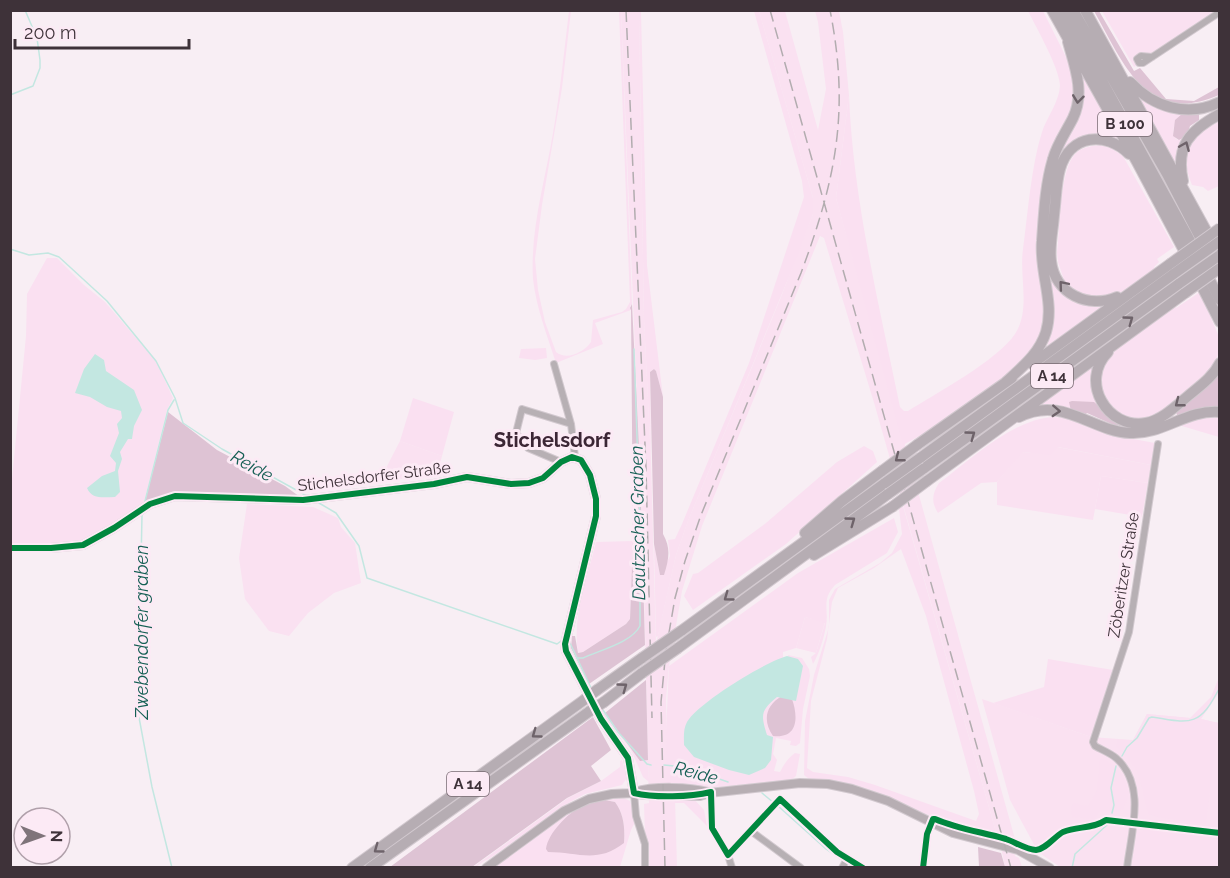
<svg xmlns="http://www.w3.org/2000/svg" width="1230" height="878" viewBox="0 0 1230 878" font-family="Raleway,sans-serif">
  <rect width="100%" height="100%" fill="#f8eef4"/>
  <path fill="#fae1f1" d="M1215 10 1216 13 1134 67 1102 11Z
    M621 11H639L644 319 651 461 656 644 676 555 688 521 781 297 813 214V198L759 11H785L818 130 826 89 818 22 815 11H839L843 32 849 95 836 198 1015 839 1011 838 1015 856 1019 858 1022 867H1005L998 833 996 832 875 406 824 238 820 236 702 526 682 591 669 666 666 699 668 797 675 798 677 867H646L644 804 649 803 643 542Z
    M400 441 442 456 437 476 387 480 385 470Z
    M1057 447 1151 465 1148 483 1101 476 1093 520 997 505V482L1022 452 1050 454Z
    M247 504 313 507 338 518 341 527 355 543 361 583 334 593 308 613 289 636 269 631 245 599 239 558Z
    M805 617 825 622 816 653 796 648Z
    M982 699 1091 737 1133 740 1147 714 1201 719 1219 723V867H1060L1038 852 1010 800Z"/>
  <path fill="#fae0f1" fill-rule="evenodd" d="M569 11H571L562 88 542 205 535 259 538 290 545 322 556 352C567 361 584 352 591 342L593 320 622 312 626 309 630 302 619 11H621L632 304 630 306 631 310 595 323 603 344 556 363C547 335 536 307 533 279 530 230 545 181 553 133 560 93 564 52 569 11Z
    M639 11H641L647 265 663 397 656 371 654 369 650 372 651 461 644 319Z
    M754 11H759L813 198V214L798 255 688 521 676 555 658 636 656 637 654 544 660 575 670 556 668 540 675 539 682 524 749 363 804 197 802 181Z
    M1028 11H1043L1070 65 1075 80 1073 106 1055 145 1046 305 1042 337 1026 361 928 434H923L903 445 836 198 849 95C853 200 879 304 900 407L904 411H908C935 394 998 360 1015 334 1031 309 1019 277 1023 249 1028 212 1031 167 1042 132 1047 117 1059 102 1060 86 1060 69 1036 27 1028 11Z
    M1082 72 1124 145 1112 139 1068 150 1050 241 1057 284 1106 305 1047 348 1054 312V301L1046 270 1052 183Z
    M1137 96 1182 114C1176 122 1170 128 1176 139L1179 140 1184 138 1178 169Z
    M1219 121V186L1208 191 1203 187 1192 185C1178 152 1191 137 1219 121Z
    M1100 145 1111 148 1123 156 1174 247 1157 259 1159 262 1154 267 1155 269 1116 296 1087 299 1062 283 1064 280 1058 262 1057 253C1060 229 1059 167 1077 152 1084 147 1092 146 1100 145Z
    M47 258H57L84 285 105 302 156 361 173 398 167 410 143 506 93 537 70 544H11V489L26 336 27 294Z
    M1200 292 1219 337V351L1214 367 1205 378 1159 414 1136 421 1109 409 1104 403 1099 375 1112 353 1175 306 1176 308Z
    M546 348 547 358 535 360 519 358 521 349Z
    M1100 359 1101 406 1071 411 1029 410Z
    M413 398 454 412 442 456 400 441Z
    M1219 415V437L1175 424 1195 417Z
    M1053 417 1065 418 1123 437 1155 443 1151 465 1058 447 1050 455 1023 452 997 482 981 483 938 513C931 502 932 494 939 483 972 459 1011 420 1053 417Z
    M864 446 873 451 877 462 786 544 693 610 684 596 693 574 698 573 766 523 837 462Z
    M1101 476 1148 483 1142 517 1095 509Z
    M903 506 996 832 998 833 997 836 965 829 933 816 920 813 892 799 865 788 809 779 804 775 805 721 814 675 829 627V600L835 589 880 563 892 553 902 534 899 509ZM901 549 926 616 974 791 979 814 976 821 875 785 848 777 813 772 807 768 811 701 827 639 832 602 838 588 874 568Z
    M894 518 898 532 887 553 835 585C821 600 829 609 826 626 824 638 819 654 813 664L811 657 816 653 825 623 805 617 796 648 783 652V659L694 716 764 729C760 718 761 698 777 696 781 695 788 698 792 699L788 655 802 658 809 669 810 676 803 709 800 743 796 746 790 745 791 741 776 738 773 754 777 760 774 771 780 772C784 764 788 758 795 753L800 754 796 776 791 780 717 787H667L666 733 669 666 798 573Z
    M633 541 630 619 626 624 583 652 578 653C572 616 587 579 596 542Z
    M1048 659 1113 670 1091 737 993 703 1044 687Z
    M1219 677V693L1201 719 1218 723 1206 824 1158 817 1149 814C1144 804 1144 794 1141 784 1137 768 1128 758 1116 747L1117 740H1133L1147 714 1190 718 1211 697Z
    M605 713 640 760H648L649 782 643 777 631 750 603 714Z
    M1102 758C1115 765 1129 778 1128 796 1128 800 1124 806 1123 809L1115 813 1101 811 1094 819 1072 817 1071 807 1074 803 1088 806 1097 790 1100 766 1099 762Z
    M622 760 626 774V779L622 785 585 794 570 802 489 859 484 861 476 867 472 868 568 798 601 781 620 767V761Z
    M624 798 630 801 635 822 631 830 620 867 492 868 569 812 581 807 548 851 563 852 624 842C625 828 624 814 615 802L605 800Z
    M675 798H693L704 810 707 826 684 803H674Z
    M1147 829 1219 838V867H1132L1138 833Z"/>
  <path fill="#dec3d4" d="M1094 11H1099L1134 71 1140 68 1166 99 1194 101 1219 87V95C1146 127 1123 62 1094 11Z
    M1199 113V120L1190 126C1188 133 1186 137 1179 140L1173 136 1175 120 1182 114Z
    M632 304 640 467 645 645 589 684 571 648 572 636H575L578 653 583 652 626 624 630 619 633 541 631 310 630 308Z
    M654 369 656 371 663 397V534C671 548 669 559 664 575H660L654 544 650 372Z
    M1216 375 1219 376 1220 408 1178 418 1176 412Z
    M1072 401 1094 402 1120 424 1116 426 1087 413 1084 416 1071 411 1069 402Z
    M168 412 217 450 285 486 300 497 178 494 144 505Z
    M646 680 648 760 640 761 605 713Z
    M782 696 792 699C798 716 799 739 773 736 762 720 766 705 782 696Z
    M593 717 611 750 591 766 601 781 567 798 472 867H390Z
    M605 800 615 802C624 814 625 828 624 843 597 864 578 852 548 852L546 849C548 833 568 813 582 806 589 803 597 801 605 800Z
    M978 847 1001 853 1005 867H979Z"/>
  <path fill="#c3e7e1" d="M95 354 104 360 106 371 134 390 142 410 134 426 132 439H128L120 452 122 459 118 471 120 492 115 497C104 497 92 500 87 488L102 476 115 471 116 463 110 456 119 433 117 424 122 418 121 411 107 407 90 397 75 393 84 369Z
    M787 656 798 659 803 666 796 701 777 697C760 711 761 715 767 735L773 737 771 760 765 768 749 775 729 770 694 757 684 745C684 738 683 729 687 722 698 703 765 662 787 656Z"/>
  <g fill="none" stroke-linecap="round" stroke-linejoin="round">
    <path stroke="#c3e7e1" stroke-width="1.5" d="M10 95 33 86 40 68V60L37 38 25 10
      M10 249 29 255 48 253 59 257 107 301 156 361 175 398 183 423 222 449 307 496
      M319 503 336 513 359 546 367 578 557 644 561 641
      M144 505 168 410 174 400
      M142 515 138 712 152 787 172 868
      M570 643 592 690
      M577 658H583C600 650 631 643 640 626V525L634 349
      M603 710 618 732 647 764 651 765
      M1122 756 1127 747 1137 738 1149 718 1152 717C1192 724 1200 726 1220 687
      M664 765 685 767 728 782
      M762 793 774 803
      M778 806 826 849 843 861
      M1112 813 1114 805 1111 788 1116 766
      M847 863 854 868
      M1072 868 1075 854 1107 825"/>
    <g stroke="#d2c9cf" stroke-width="8">
      <path id="street" d="M1152 57 1141 56 1137 59 1139 63H1143L1220 12
        M554 364 571 424 575 457
        M561 462 528 448 516 433 522 409 571 424
        M711 792 712 828 728 855 732 868
        M634 793 636 816 645 844V868
        M1106 820 1220 833
        M751 831 801 868
        M728 855 780 799 837 852 863 868
        M842 868 847 859
        M1127 868C1131 833 1147 785 1116 758 1110 753 1102 750 1095 746L1093 742 1129 632 1158 444"/>
    </g>
    <g stroke="#d2c9cf" stroke-width="10">
      <path id="secondary" d="M10 548H51L83 545 114 528 150 504 175 496 303 500 434 484 467 477 511 484 529 483 543 478 561 462 572 457 581 460 590 475 596 499V516L565 644 566 651 601 719 628 758 634 793
        M635 792C653 786 690 787 708 792
        M486 868 564 811 589 799 612 794 634 793 644 795 700 796 709 793 800 783 828 784 852 789 888 801 953 833 1018 850 1050 868"/>
    </g>
    <g stroke="#d2c9cf" stroke-width="12">
      <path id="highway" d="M1052 10 1137 162 1189 260
        M1063 10 1188 237 1220 300
        M1073 10 1167 174 1206 249
        M1085 10 1220 256
        M1130 82C1153 107 1187 118 1220 102
        M1183 181C1175 146 1190 130 1220 114
        M1197 277 1220 322
        M1117 297C1088 309 1055 294 1051 261 1049 246 1053 230 1054 215 1056 200 1056 183 1060 169 1070 134 1106 131 1129 154
        M1108 352C1079 381 1107 430 1146 423 1162 420 1176 406 1188 396 1200 386 1213 377 1220 363
        M1032 364 1170 264
        M1006 382C1022 367 1039 354 1046 332 1055 302 1039 272 1042 241 1044 214 1045 186 1053 159 1057 144 1066 132 1073 118 1085 93 1075 67 1068 42
        M1019 417C1062 395 1091 431 1130 433 1162 435 1187 409 1220 412
        M917 445 1012 378
        M920 458 1175 273
        M923 469 1180 283
        M927 481 1185 293
        M805 533 842 501 882 471
        M814 555 892 507
        M681 631 885 483
        M678 648 888 494
        M597 690 642 658
        M604 702 642 673
        M352 868 584 700
        M370 868 590 711"/>
    </g>
    <use href="#street" stroke="#b7b0b4" stroke-width="6"/>
    <use href="#secondary" stroke="#b7aeb3" stroke-width="8"/>
    <use href="#highway" stroke="#b6adb3" stroke-width="10"/>
    <path stroke="#b2acaf" stroke-width="1.5" stroke-dasharray="12 6" stroke-linecap="butt" d="M626 10 646 468 652 718
      M770 10 1011 868
      M665 868 661 702 666 650 675 598 685 561 701 515 801 273C836 179 850 111 830 10"/>
    <g stroke="#d2c9cf" stroke-width="12" stroke-linecap="butt">
      <path id="highway-bridge" d="M1170 264 1220 228
        M1175 273 1220 241
        M1180 283 1220 255
        M1185 293 1220 268
        M882 471 917 445
        M885 483 920 458
        M888 494 923 469
        M892 507 927 481
        M642 658 681 631
        M642 673 678 648
        M584 700 597 690
        M590 711 604 702"/>
    </g>
    <use href="#highway-bridge" stroke="#b6adb3" stroke-width="10"/>
    <g stroke="#fceaf5" stroke-width="10">
      <path id="cycleway" d="M10 548H51L83 545 114 528 150 504 175 496 303 500 434 484 467 477 511 484 529 483 543 478 561 462 572 457 581 460 590 475 596 499V516L565 644 566 651 601 719 628 758 634 793C655 798 690 797 711 792L712 828 728 855 780 799 837 852 863 868
        M923 868 927 834 933 819H935C958 829 982 832 1006 839 1015 842 1027 850 1036 850 1046 849 1054 837 1063 832 1078 826 1093 829 1106 820L1220 833"/>
    </g>
    <use href="#cycleway" stroke="#00873e" stroke-width="6"/>
  </g>
  <defs><path id="oneway-chevron" d="M-2-3.5L2.5 0L-2 3.5" fill="none" stroke-width="1.6" stroke-linecap="round" stroke-linejoin="round" transform="scale(1.5)"/></defs>
  <g stroke="#6e636a">
    <use href="#oneway-chevron" transform="translate(1078 99) rotate(97)"/>
    <use href="#oneway-chevron" transform="translate(1185 146) rotate(-67)"/>
    <use href="#oneway-chevron" transform="translate(1063 285) rotate(-130)"/>
    <use href="#oneway-chevron" transform="translate(1129 320) rotate(-36)"/>
    <use href="#oneway-chevron" transform="translate(1179 403) rotate(142)"/>
    <use href="#oneway-chevron" transform="translate(1056 411) rotate(3)"/>
    <use href="#oneway-chevron" transform="translate(971 435) rotate(-36)"/>
    <use href="#oneway-chevron" transform="translate(899 458) rotate(142)"/>
    <use href="#oneway-chevron" transform="translate(851 521) rotate(-36)"/>
    <use href="#oneway-chevron" transform="translate(728 597) rotate(144)"/>
    <use href="#oneway-chevron" transform="translate(623 687) rotate(-36)"/>
    <use href="#oneway-chevron" transform="translate(536 734) rotate(144)"/>
    <use href="#oneway-chevron" transform="translate(378 849) rotate(144)"/>
  </g>
  <g text-anchor="middle" stroke-width="6" stroke-linejoin="round" paint-order="stroke">
    <g fill="#fceaf5" stroke="#776971" stroke-width="1.5">
      <rect x="1098" y="112" width="54" height="24" rx="4.5"/>
      <rect x="1031" y="364" width="42" height="24" rx="4.5"/>
      <rect x="447" y="772" width="42" height="24" rx="4.5"/>
    </g>
    <g font-size="15" font-weight="bold" fill="#3e3239">
      <text x="1125" y="129">B 100</text>
      <text x="1052" y="381">A 14</text>
      <text x="468" y="789">A 14</text>
    </g>
    <g font-size="16" fill="#3e3239" stroke="#fceaf5">
      <text transform="translate(374 476) rotate(-7)" y="6">Stichelsdorfer Straße</text>
      <text transform="translate(1123 575) rotate(-81)" y="6">Zöberitzer Straße</text>
    </g>
    <g font-size="18" font-style="italic" fill="#155f54" stroke="#fceaf5">
      <text transform="translate(252 466) rotate(29)" y="6">Reide</text>
      <text transform="translate(638 523) rotate(-91)" y="6">Dautzscher Graben</text>
      <text transform="translate(142 632) rotate(-90)" y="6">Zwebendorfer graben</text>
      <text transform="translate(696 773) rotate(15)" y="6">Reide</text>
    </g>
    <g font-size="20" font-weight="bold" fill="#3c2635" stroke="#fceaf5">
      <text x="552" y="447">Stichelsdorf</text>
    </g>
  </g>
  <rect width="1230" height="878" fill="none" stroke="#3e3239" stroke-width="24"/>
  <g transform="translate(42 836) rotate(91)"><circle r="28" fill="#fceaf5" stroke="#b0a0aa" stroke-width="1.5"/>
  <path d="M0-4.5L10 22L0 15L-10 22Z" fill="#7f747a"/>
  <text y="-9" font-size="16" font-weight="bold" text-anchor="middle" fill="#3e3239">N</text>
  </g>
  <path d="M15 39v9h174v-9" fill="none" stroke="#3e3239" stroke-width="3"/>
  <text x="24" y="39" font-size="18" fill="#3e3239" stroke="#fceaf5" stroke-width="4.5" paint-order="stroke">200 m</text>
</svg>
